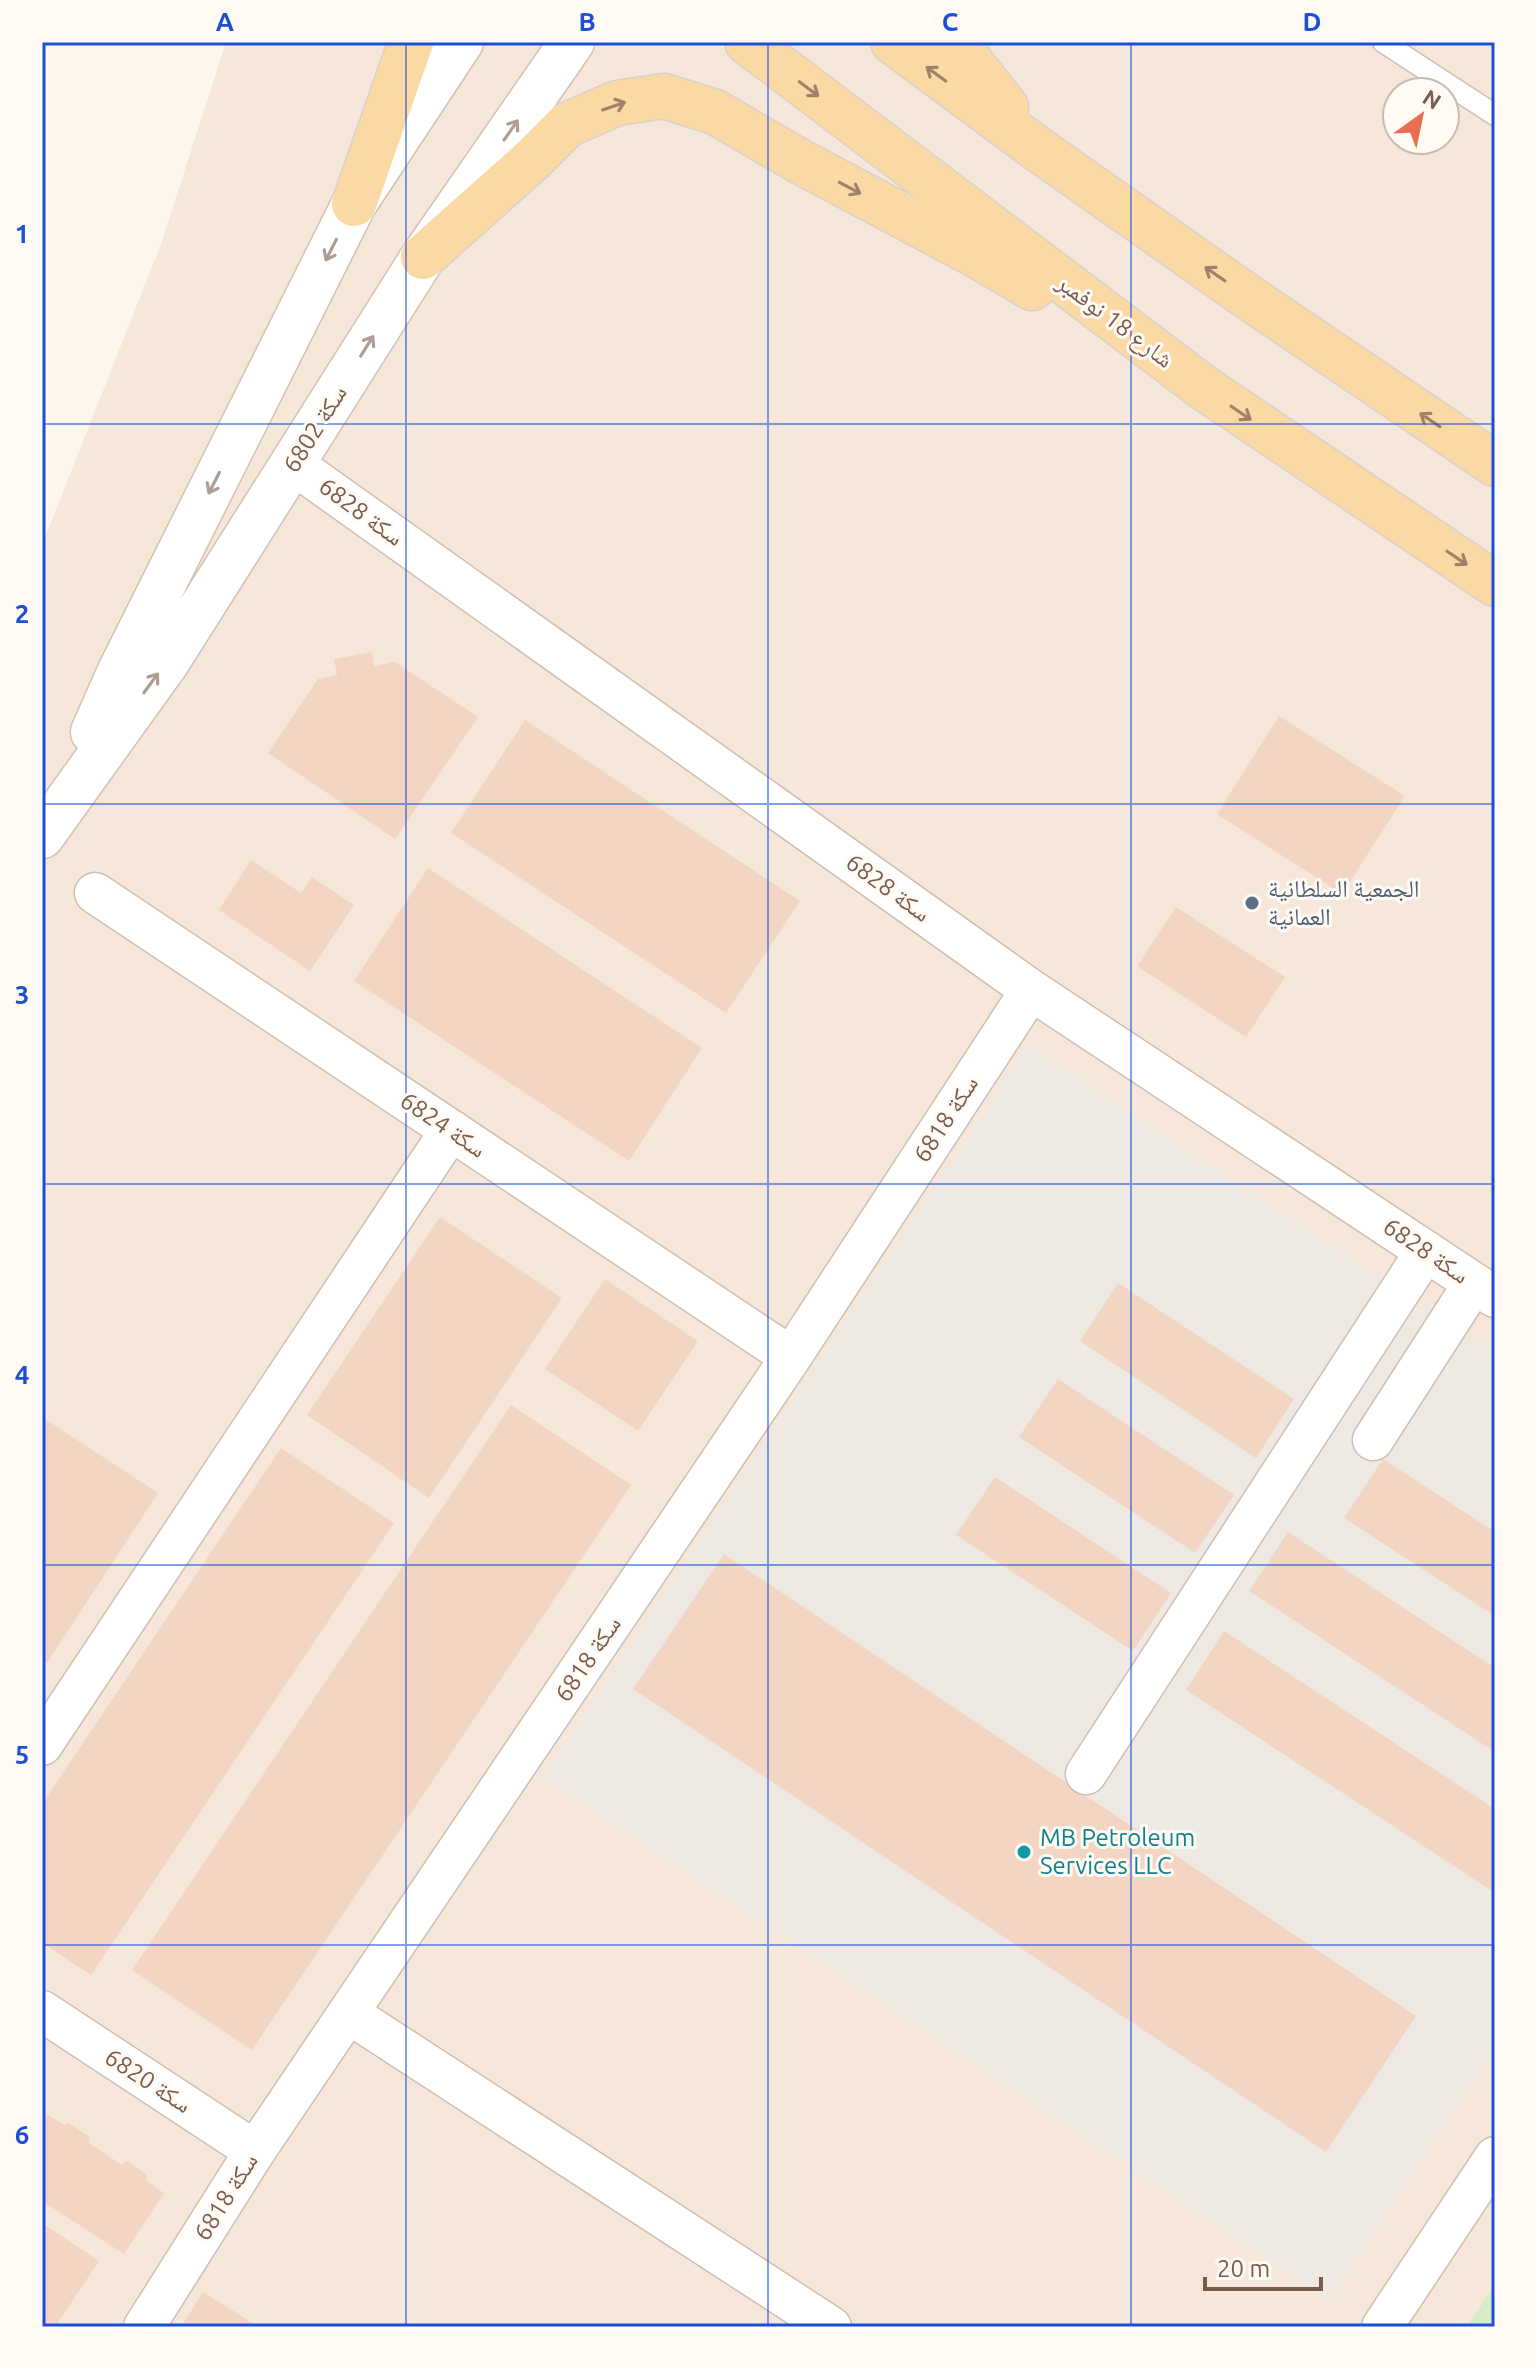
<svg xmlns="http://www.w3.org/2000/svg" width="1537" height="2369" viewBox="0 0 1537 2369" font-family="Ubuntu,'Noto Naskh Arabic',sans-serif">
  <rect width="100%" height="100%" fill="#fdf6ec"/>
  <path fill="#f5e8da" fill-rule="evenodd" d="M226 42H1495V2327H42V545L161 244ZM1397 92H1445V140H1397Z"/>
  <path fill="#efe9e4" d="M1028 1045 1495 1354V2049L1330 2301 542 1776Z"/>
  <path fill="#d8ecc9" d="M1495 2285V2327H1467Z"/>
  <path fill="#f3d5c3" d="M372 652 374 666 395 662 478 717 395 839 268 753 318 679 337 675 334 659Z
    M1279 716 1405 796 1342 894 1217 814Z
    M525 720 800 901 726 1013 451 833Z
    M251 860 301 893 312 877 354 905 310 971 219 910Z
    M428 868 702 1048 629 1161 354 981Z
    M1176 907 1285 977 1246 1037 1137 966Z
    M440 1217 562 1298 429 1498 307 1415Z
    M605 1279 698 1341 638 1431 545 1369Z
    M1118 1283 1294 1399 1256 1458 1080 1341Z
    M1058 1379 1234 1495 1195 1553 1019 1437Z
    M511 1405 631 1485 252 2050 132 1970Z
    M42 1417 158 1493 47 1663 42 1660Z
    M281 1448 394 1523 91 1975 42 1943V1804Z
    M1383 1459 1495 1532V1616L1344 1518Z
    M995 1477 1171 1593 1133 1651 956 1535Z
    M1288 1532 1495 1668V1752L1249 1591Z
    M724 1554 1416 2016 1326 2152 633 1689Z
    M1224 1631 1495 1809V1893L1186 1690Z
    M47 2114 64 2125 69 2123 90 2137 89 2143 122 2165 127 2161 146 2174 147 2181 164 2193 124 2254 42 2201V2122Z
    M42 2223 99 2261 55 2327H42Z
    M203 2292 259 2327H181Z"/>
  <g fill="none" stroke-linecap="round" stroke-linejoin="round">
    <g stroke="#d1beb0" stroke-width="23">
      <path id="lane" d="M1383 42 1495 115"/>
    </g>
    <g stroke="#d1beb0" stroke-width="43">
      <path id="street" d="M293 464 1031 990 1495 1297
        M95 893 791 1357
        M1373 1440 1474 1283
        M42 1745 451 1130
        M1086 1774 1426 1251
        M42 2011 255 2151
        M348 2013 831 2327
        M144 2327 255 2151 791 1357 1031 990
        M1382 2327 1495 2157"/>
    </g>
    <g stroke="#d6c0b0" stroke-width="47">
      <path id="secondary" d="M93 732 120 671 354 204 461 42
        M42 836 167 662 423 257 572 42"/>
    </g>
    <g stroke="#dad1cd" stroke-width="47">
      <path id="primary" d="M747 42 1204 388 1495 584
        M893 42 1039 150 1251 299 1495 464
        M955 42 1006 107
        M354 204 411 42
        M423 257 532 160 567 125 617 103 664 96 715 112 801 162 976 255 1032 288"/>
    </g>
    <use href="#lane" stroke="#fff" stroke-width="20"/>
    <use href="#street" stroke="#fff" stroke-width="40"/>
    <use href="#secondary" stroke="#fff" stroke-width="44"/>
    <use href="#primary" stroke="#fbd9a5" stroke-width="44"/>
  </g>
  <defs><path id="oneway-shaft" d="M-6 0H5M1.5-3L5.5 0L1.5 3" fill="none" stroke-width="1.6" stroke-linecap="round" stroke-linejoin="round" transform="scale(2)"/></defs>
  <g stroke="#a18267">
    <use href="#oneway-shaft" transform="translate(936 74) rotate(-144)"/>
    <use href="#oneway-shaft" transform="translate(809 89) rotate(37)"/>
    <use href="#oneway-shaft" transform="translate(614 106) rotate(-19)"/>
    <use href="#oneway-shaft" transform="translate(850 188) rotate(28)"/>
    <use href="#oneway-shaft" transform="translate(1215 274) rotate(-145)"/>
    <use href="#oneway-shaft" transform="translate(1241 413) rotate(34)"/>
    <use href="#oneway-shaft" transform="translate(1430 420) rotate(-146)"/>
    <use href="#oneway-shaft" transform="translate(1457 558) rotate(34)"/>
  </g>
  <g stroke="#af9d94">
    <use href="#oneway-shaft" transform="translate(511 130) rotate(-55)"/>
    <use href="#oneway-shaft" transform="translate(331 250) rotate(117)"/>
    <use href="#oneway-shaft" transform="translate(367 346) rotate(-58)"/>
    <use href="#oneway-shaft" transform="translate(214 483) rotate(117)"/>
    <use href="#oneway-shaft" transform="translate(151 683) rotate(-54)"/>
  </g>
  <path fill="none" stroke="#1d4ed8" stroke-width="2" stroke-opacity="0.55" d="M406 42V2327M768 42V2327M1131 42V2327M42 424H1495M42 804H1495M42 1184H1495M42 1565H1495M42 1945H1495"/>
  <circle fill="#5c6f8a" stroke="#fffaf3" stroke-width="3" cx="1252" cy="903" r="8"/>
  <circle fill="#0f9aa8" stroke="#fffaf3" stroke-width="3" cx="1024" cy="1852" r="8"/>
  <g text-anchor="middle" stroke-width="6" stroke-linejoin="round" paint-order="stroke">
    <g font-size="24" fill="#7a5c4d" stroke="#fffaf3">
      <text transform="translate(1115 321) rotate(37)" y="8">شارع 18 نوفمبر</text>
      <text transform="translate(315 429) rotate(-58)" y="8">سكة 6802</text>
      <text transform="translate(361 512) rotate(36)" y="8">سكة 6828</text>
      <text transform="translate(888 888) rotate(36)" y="8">سكة 6828</text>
      <text transform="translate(946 1119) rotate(-57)" y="8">سكة 6818</text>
      <text transform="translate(443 1125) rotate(34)" y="8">سكة 6824</text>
      <text transform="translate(1426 1251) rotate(34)" y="8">سكة 6828</text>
      <text transform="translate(588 1659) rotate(-56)" y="8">سكة 6818</text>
      <text transform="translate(148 2081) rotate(33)" y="8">سكة 6820</text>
      <text transform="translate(226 2197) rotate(-58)" y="8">سكة 6818</text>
    </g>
    <g font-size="24" fill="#4e5e75" stroke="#fffaf3" text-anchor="start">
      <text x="1268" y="897">الجمعية السلطانية<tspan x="1268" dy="28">العمانية</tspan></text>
    </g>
    <g font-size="24" fill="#0d838f" stroke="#fffaf3" text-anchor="start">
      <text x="1040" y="1846">MB Petroleum<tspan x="1040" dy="28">Services LLC</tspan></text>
    </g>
  </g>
  <rect width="1537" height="2369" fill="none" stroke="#fffaf3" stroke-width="88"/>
  <g transform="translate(1421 116) rotate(33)"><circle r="38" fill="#fffaf3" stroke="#cabbb1" stroke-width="2"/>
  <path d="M0-6L14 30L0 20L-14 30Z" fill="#e76f51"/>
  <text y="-12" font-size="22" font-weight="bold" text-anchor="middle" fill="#7a5c4d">N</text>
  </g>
  <path d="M1205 2277v12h116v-12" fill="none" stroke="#7a5c4d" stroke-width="4"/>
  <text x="1217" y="2277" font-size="24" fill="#7a5c4d" stroke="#fffaf3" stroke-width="6" paint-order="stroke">20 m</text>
  <rect x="44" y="44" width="1449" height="2281" fill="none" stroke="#1d4ed8" stroke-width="3"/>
  <g font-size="26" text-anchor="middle" font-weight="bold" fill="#1d4ed8">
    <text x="225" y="31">A</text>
    <text x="587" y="31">B</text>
    <text x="950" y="31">C</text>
    <text x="1312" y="31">D</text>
    <text x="22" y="243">1</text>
    <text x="22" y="623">2</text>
    <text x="22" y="1004">3</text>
    <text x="22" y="1384">4</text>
    <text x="22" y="1764">5</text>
    <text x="22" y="2144">6</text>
  </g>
</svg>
